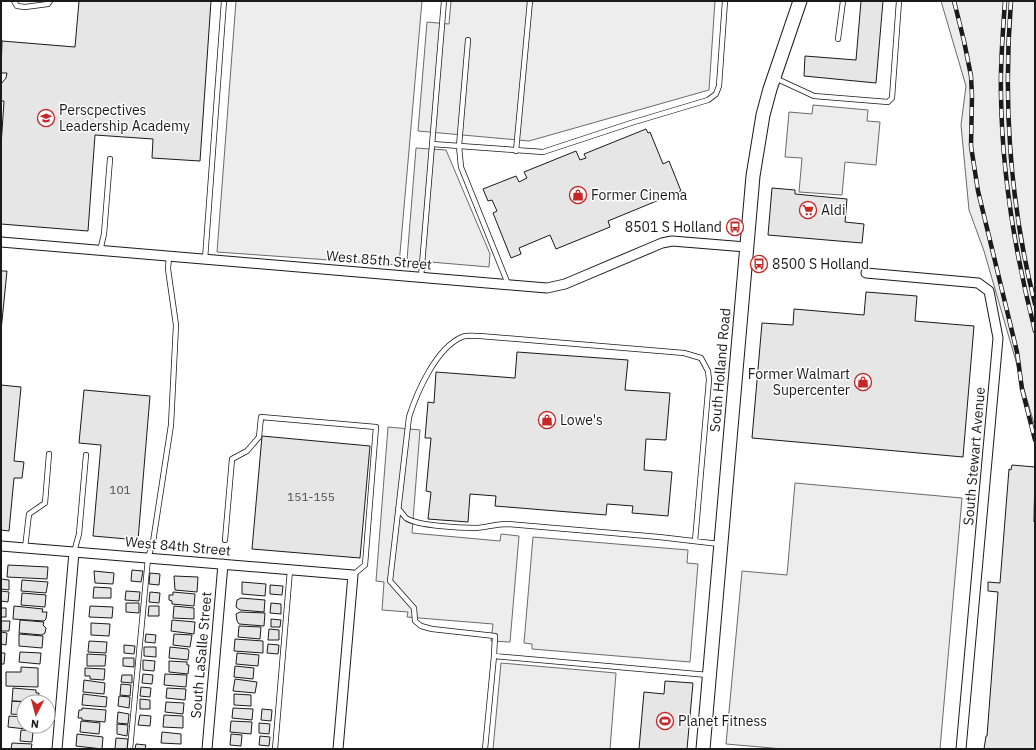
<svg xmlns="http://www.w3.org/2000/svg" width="1036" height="750" viewBox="0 0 1036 750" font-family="'IBM Plex Sans',sans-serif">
  <rect width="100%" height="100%" fill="#fff"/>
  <path fill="#ededed" stroke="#6a6a6a" d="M236 1H422L399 265 217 252Z
    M451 1H715L709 90 529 141 418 131 427 22 449 24Z
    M941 1H1035V427L984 251 969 210 961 125 966 86Z
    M813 105 868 110 867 121 880 122 876 165 845 162 842 195 799 192 802 158 785 157 789 112 812 114Z
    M416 148 446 150 490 254 489 267 407 260Z
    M388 427 420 430 412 533 500 541 501 534 519 536 510 642 491 641 493 624 407 617 408 612 382 610 384 582 376 581Z
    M795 483 962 498 940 749H783L726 744 742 571 787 575Z
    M533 537 688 550 687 563 698 564 690 662 532 649V644L524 643Z
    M501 663 616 673 610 749H493Z"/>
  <path fill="#e6e6e6" stroke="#1a1a1a" d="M79 1H211L200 161 152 158 153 139 95 135 88 231 1 224V146L4 101H1V84L6 78 7 73H1L2 41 75 47Z
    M861 1H883L876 83 804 76 805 56 856 60Z
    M646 129 648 133 650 132 663 164 669 161 681 191 608 221 610 227 556 249 550 235 519 248 521 254 511 258 493 213 497 211 492 200 488 201 483 189 516 176 519 182 527 178 524 172 576 151 580 160 586 158 584 154Z
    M772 188 795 190V194L847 199 845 222 864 224 862 243 768 235Z
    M1 271H7L1 331Z
    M866 292 917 296 915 321 974 326 963 457 752 438 762 323 793 325 794 309 864 315Z
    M517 352 628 360 625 390 670 393 666 440 646 439 644 470 672 472 668 516 632 513 633 506 607 504 606 515 495 506 496 496 470 494 468 522 428 519 431 492 426 491 431 438H425L428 402 434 403 436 372 515 378Z
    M1 385 21 387 14 461 24 462 22 478H14L9 531 1 530Z
    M84 390 150 396 138 540 93 536 101 445 79 443Z
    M262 436 370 446 360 558 252 549Z
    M1012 465 1035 467 1034 522H1035V749H984L986 736H987L998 592 988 591V582L1000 583 1009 469 1011 470Z
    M8 565 48 567 47 579 7 577Z
    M132 570 143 571 141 582 131 581Z
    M94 571 114 573 113 584 95 583Z
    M150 573 160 574 159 585 149 584Z
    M174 576 198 577 197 592 175 590Z
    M1 579 9 580V590L1 589Z
    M22 580 48 582 46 593 21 591Z
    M242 582 266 584 265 596 242 594Z
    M270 585 283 586 282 595 270 594Z
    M94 587 111 588V598H93Z
    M1 591 9 592 8 602 1 601Z
    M126 591 140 592 139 601 125 600Z
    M150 592 160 593 159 603 149 602Z
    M173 592 195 594 194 606 172 604V601L169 600V595H173Z
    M22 593 46 595 45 607 21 605Z
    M241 598 265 600 264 612 240 610 236 607 237 600Z
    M126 603H139V613L126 612Z
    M271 603 281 604V614L270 613Z
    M14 606 43 609 42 612H47L46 619 44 621 13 619Z
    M90 606 113 607 112 618 89 617Z
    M149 606H159V616H148Z
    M174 606 194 608V619L173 618Z
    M1 608H6V617H1Z
    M240 612 265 613 264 626 239 624 237 621 236 614Z
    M271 619 281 620 280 627H271Z
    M20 620 44 622 43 625 46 628 45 633 42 635 19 633Z
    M172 620 195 622 194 634 171 631Z
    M1 621H10L9 631H1Z
    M91 623 110 624 109 636 91 635Z
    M239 626 261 627 260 639 238 637Z
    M269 629 279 630V640H268Z
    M1 632 7 633 6 645 1 644Z
    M19 634 43 636 42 648 19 646Z
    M146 634 156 635 155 643 145 642Z
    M174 634 192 635 190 647 173 645Z
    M235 639 263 641V653L234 651Z
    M89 641 107 642 106 653 88 652Z
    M268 644 279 645 278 654 267 653Z
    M124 645 135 646 134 654 124 653Z
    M144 647H156V657L144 656Z
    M170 647 188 649 189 651 188 660 169 658Z
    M20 652 41 653 40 664 19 662Z
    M1 653H5L4 664H1Z
    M237 653 259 655 258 666 236 664Z
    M87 654 106 655 105 666H87Z
    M123 658H134V667L123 666Z
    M143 660 155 661 154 671 143 670Z
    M169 661 187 662V665H189L188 674 169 672Z
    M235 666 254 668 253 679 234 677Z
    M21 667 38 668V687L6 686V672H21Z
    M85 668 105 669 104 680 90 679V676H85Z
    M143 674 153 675 152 684 142 683Z
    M165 674 187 675 186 687 164 685Z
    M122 675H132V683L121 682Z
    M235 679 257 682 255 693 233 691Z
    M84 680 105 683 104 694 83 692Z
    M665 681 693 683 687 749H639L644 692 664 694Z
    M121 684 131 685 130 696 120 695Z
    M141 687 151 688 150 697 140 696Z
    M13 688 36 690V693H39L38 702 12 701Z
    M167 688 186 689 185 700 166 698Z
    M83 694 107 697 106 707 82 705Z
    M234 694 251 695V706L234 705Z
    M119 696 130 697 129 708 118 706Z
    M140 699 150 700V709H140Z
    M12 701 24 702V715L11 714Z
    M166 702 184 703 183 714 165 712Z
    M82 708 106 710 105 722 82 720V718H78L79 710H82Z
    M233 708 253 709 252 720 232 718Z
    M262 709 272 710 271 721 261 720Z
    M118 712 129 714 128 724 117 723Z
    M140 715 151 716 150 726 138 725Z
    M164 715 183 716V728L163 727Z
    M9 716 24 717V726H36L35 730 8 727Z
    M81 721 100 723 99 734 80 732Z
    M231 721 252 722 251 734 230 732Z
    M259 723 270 724 269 734 259 733Z
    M117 724 128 725 127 736 117 734Z
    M21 730 33 731 32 742 20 741Z
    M162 732 181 734V744L161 743Z
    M77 734 103 737 102 749 76 746Z
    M231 734 242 735 241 746 230 745Z
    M260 736 270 737 269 746 259 745Z
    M116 738 128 739 127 749H115Z
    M12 743 32 744 31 749H11Z
    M136 744 146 745 145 749H135Z"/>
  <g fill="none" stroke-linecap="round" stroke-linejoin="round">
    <g stroke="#1a1a1a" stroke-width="6">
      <path id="service" d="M14 1 17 6 25 7 48 4 50 1
        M838 39 843 1
        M468 40 459 146 461 167 508 284
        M775 78 814 96 888 102 892 98 899 1
        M432 144 543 152 631 123 708 100 716 94 719 86 725 1
        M516 151 530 1
        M100 251 104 234 110 159
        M205 259 224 1
        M421 277 444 1
        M398 509C401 511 403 515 406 518 417 526 462 528 477 528 487 527 497 524 507 524L659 537 719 544
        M225 540 232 459 247 451 259 437 261 417 376 427 365 565 353 575
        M695 541 709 380 708 371 701 358 684 353 480 336C475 336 467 335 462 337 436 348 417 392 409 417L390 581 414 608 415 621 421 626 432 629 495 636 494 656 708 675
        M25 548 29 514 45 503 49 454
        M74 552 79 534 86 455
        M130 749 148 558 153 542 171 425 176 325 168 269 169 256
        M275 749 290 570
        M485 749 494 656"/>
    </g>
    <g stroke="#1a1a1a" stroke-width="11">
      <path id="minor" d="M1 242 547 288 565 284 662 243 672 241 746 247
        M866 273 978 283 989 291 998 338 961 749
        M1 546 353 575 338 749
        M57 749 74 552
        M207 749 223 564"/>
    </g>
    <g stroke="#1a1a1a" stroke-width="15">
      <path id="secondary" d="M703 749 753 176 763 115 770 89 800 1"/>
    </g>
    <use href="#service" stroke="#fff" stroke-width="4.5"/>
    <use href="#minor" stroke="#fff" stroke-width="9"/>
    <use href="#secondary" stroke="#fff" stroke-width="13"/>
    <g stroke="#1a1a1a" stroke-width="4.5">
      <path id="rail" d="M954 1 964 41 971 76 972 96 971 146 978 191 1017 352 1022 389 1035 440
        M1005 1C1003 32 1000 64 1001 95 1002 175 1015 253 1035 331
        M1011 1C1003 103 1010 205 1035 304"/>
    </g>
    <use href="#rail" stroke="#fff" stroke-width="3" stroke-dasharray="9" stroke-linecap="butt"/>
  </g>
  <defs>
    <g id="school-ring" transform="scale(0.9)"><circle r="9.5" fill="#fff" stroke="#c62828" stroke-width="1.5"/><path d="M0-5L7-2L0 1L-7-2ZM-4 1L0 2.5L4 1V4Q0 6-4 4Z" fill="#c62828"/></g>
    <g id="shop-ring" transform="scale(0.9)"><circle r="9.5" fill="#fff" stroke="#c62828" stroke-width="1.5"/><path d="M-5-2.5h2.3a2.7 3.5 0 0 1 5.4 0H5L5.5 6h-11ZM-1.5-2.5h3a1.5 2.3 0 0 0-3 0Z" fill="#c62828"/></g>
    <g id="supermarket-ring" transform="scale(0.9)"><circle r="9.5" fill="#fff" stroke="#c62828" stroke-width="1.5"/><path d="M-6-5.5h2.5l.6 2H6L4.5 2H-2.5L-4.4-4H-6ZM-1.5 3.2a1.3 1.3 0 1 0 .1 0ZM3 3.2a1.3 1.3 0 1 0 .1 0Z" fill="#c62828"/></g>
    <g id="bus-ring" transform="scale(0.9)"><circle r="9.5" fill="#fff" stroke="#c62828" stroke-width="1.5"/><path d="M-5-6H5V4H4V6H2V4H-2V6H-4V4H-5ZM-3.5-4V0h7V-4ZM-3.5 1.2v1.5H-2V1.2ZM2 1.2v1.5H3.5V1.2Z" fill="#c62828"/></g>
    <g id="stadium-ring" transform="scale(0.9)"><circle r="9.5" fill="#fff" stroke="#c62828" stroke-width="1.5"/><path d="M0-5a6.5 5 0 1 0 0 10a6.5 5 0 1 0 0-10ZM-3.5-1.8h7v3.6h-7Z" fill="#c62828"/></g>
  </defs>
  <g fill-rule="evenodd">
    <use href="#school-ring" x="46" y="118"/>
    <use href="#shop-ring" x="578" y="195"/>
    <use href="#supermarket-ring" x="808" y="210"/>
    <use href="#bus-ring" x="735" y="227"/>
    <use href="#bus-ring" x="759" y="264"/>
    <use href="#shop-ring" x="863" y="382"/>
    <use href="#shop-ring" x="547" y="420"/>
    <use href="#stadium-ring" x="665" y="721"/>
  </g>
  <g text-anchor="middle" stroke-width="3" stroke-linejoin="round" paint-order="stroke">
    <g font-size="12" fill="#4d4d4d">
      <text x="120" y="494">101</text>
      <text x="311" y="501">151-155</text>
    </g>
    <g font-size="14" fill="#1a1a1a" stroke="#fff" text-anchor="start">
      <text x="59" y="115">Perscpectives<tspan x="59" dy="16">Leadership Academy</tspan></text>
      <text x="591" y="200">Former Cinema</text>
      <text x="821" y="215">Aldi</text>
      <text x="722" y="232" text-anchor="end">8501 S Holland</text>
      <text x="772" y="269">8500 S Holland</text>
      <text x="850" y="379" text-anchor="end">Former Walmart<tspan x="850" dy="16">Supercenter</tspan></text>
      <text x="560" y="425">Lowe's</text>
      <text x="678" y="726">Planet Fitness</text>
    </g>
    <g font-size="14" fill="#1a1a1a" stroke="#fff">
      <text transform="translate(379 260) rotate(5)" y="5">West 85th Street</text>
      <text transform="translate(720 370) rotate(-85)" y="5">South Holland Road</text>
      <text transform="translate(974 456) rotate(-85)" y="5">South Stewart Avenue</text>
      <text transform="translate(178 546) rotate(5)" y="5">West 84th Street</text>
      <text transform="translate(201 655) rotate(-85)" y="5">South LaSalle Street</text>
    </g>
  </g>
  <rect width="1036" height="750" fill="none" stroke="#1a1a1a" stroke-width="4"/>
  <g transform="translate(36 714) rotate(186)"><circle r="19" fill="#ffffff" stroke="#a3a3a3"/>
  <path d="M0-3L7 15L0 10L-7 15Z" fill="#c62828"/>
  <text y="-6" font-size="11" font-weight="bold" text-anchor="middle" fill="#1a1a1a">N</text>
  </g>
</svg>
